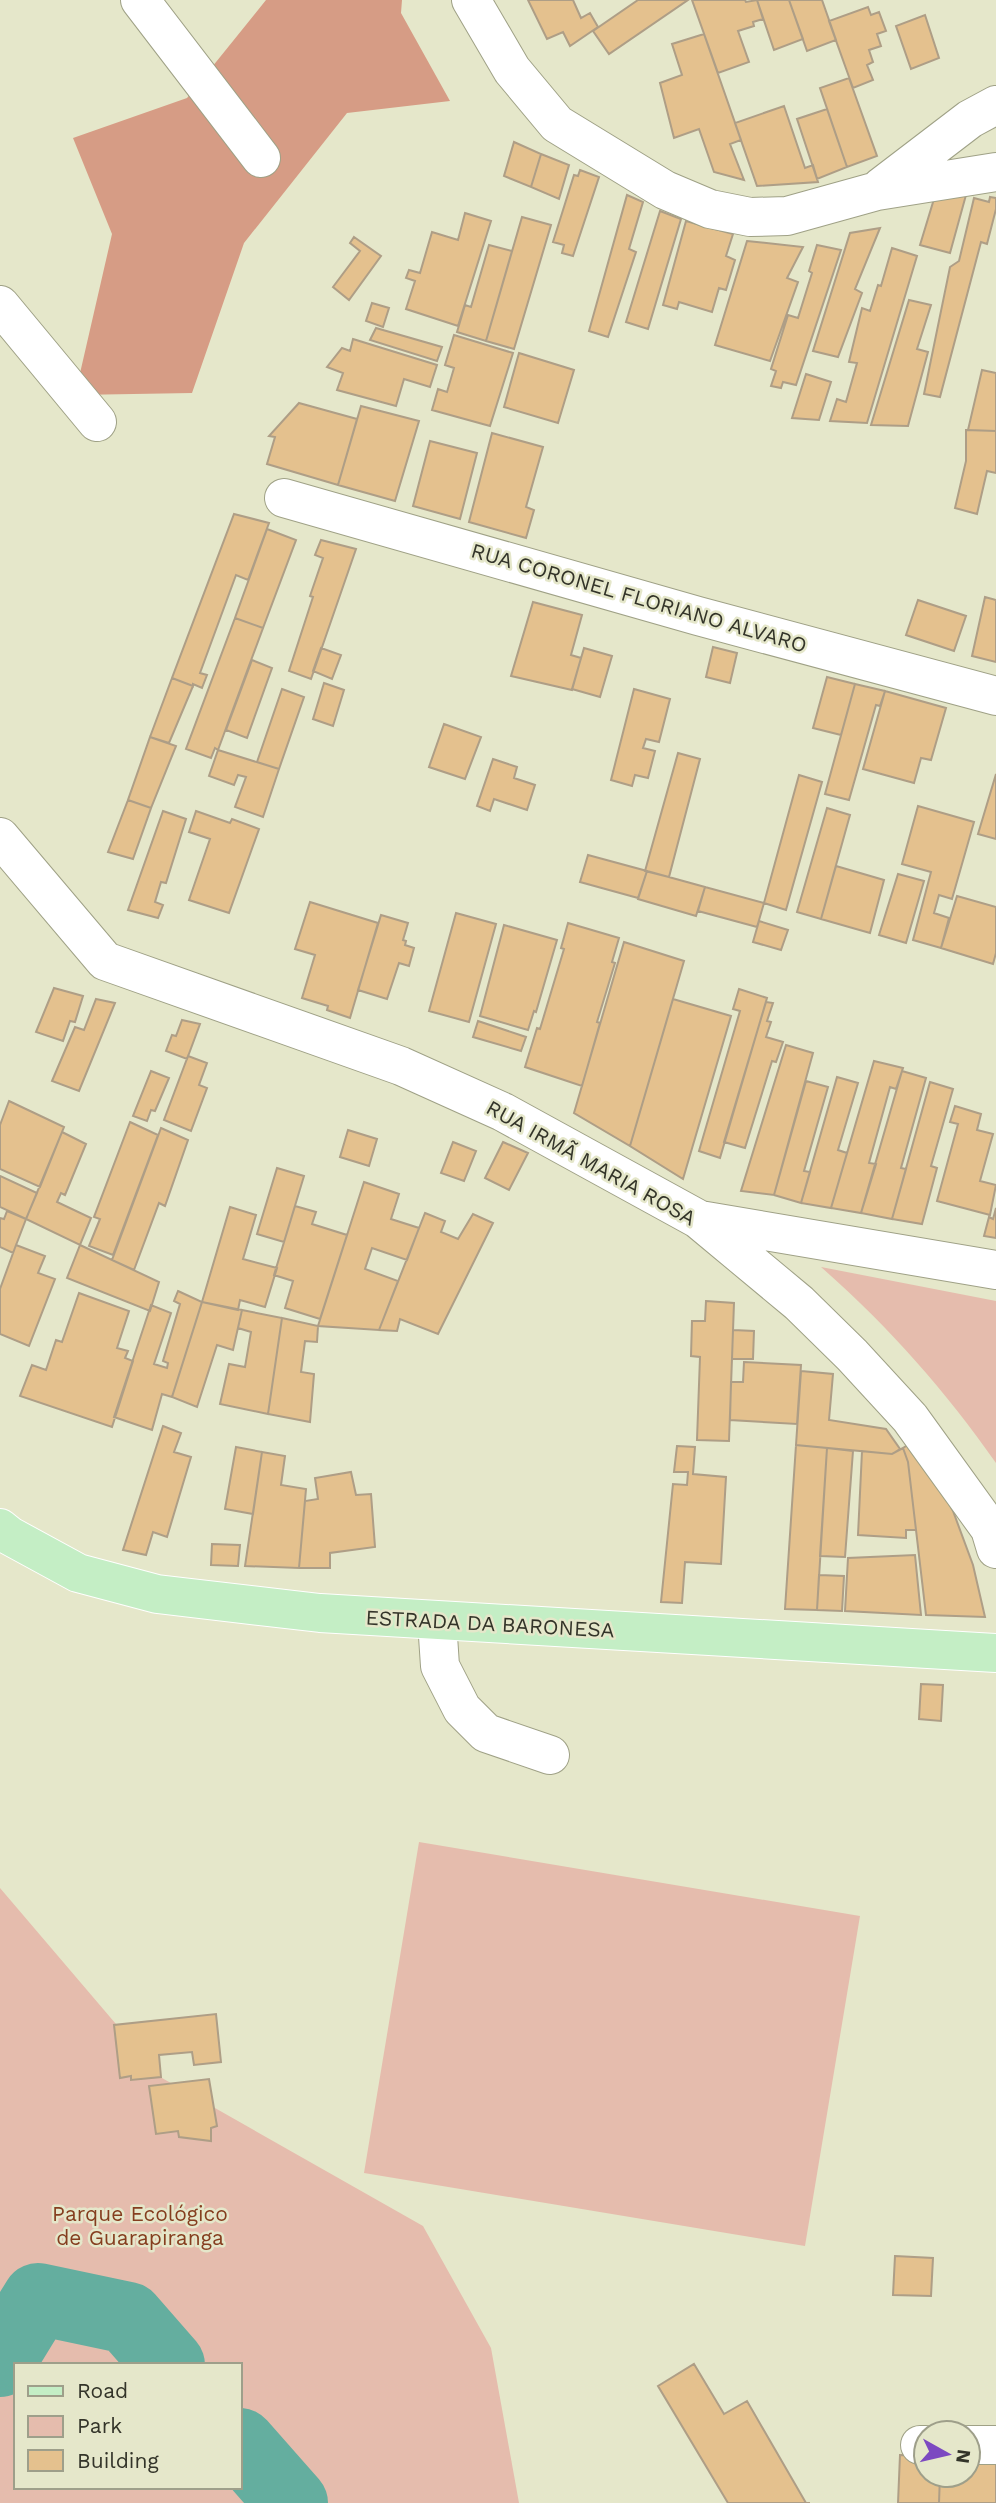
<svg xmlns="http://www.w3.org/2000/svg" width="996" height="2503" viewBox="0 0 996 2503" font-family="'Work Sans',sans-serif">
  <rect width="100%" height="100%" fill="#e5e7ca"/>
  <path fill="#e5bcad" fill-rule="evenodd" d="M821 1267 996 1301V1463C945 1390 888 1326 821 1267Z
    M419 1842 860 1916 805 2246 364 2173Z
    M0 1888 162 2078 423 2226 491 2348 519 2503H0ZM16 2365H240V2487H16Z"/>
  <path fill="#d69c85" d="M266 0H402L401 13 450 101 347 113 244 243 192 393 75 395 112 234 73 138 187 98Z"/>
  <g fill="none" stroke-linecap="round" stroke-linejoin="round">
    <path stroke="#64ae9f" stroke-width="72" d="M0 2361 38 2299 128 2318 169 2365
      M240 2444 292 2503"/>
  </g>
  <path fill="#e4c18e" stroke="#ae9e86" stroke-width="2" d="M528 0H573L581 18 590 13 598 27 570 46 563 32 547 39Z
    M638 0H688L609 54 593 31Z
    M692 0H745L746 2 757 0 763 19 753 22 754 26 738 31 749 62 718 73Z
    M757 0H789L803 39 774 50Z
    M789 0H822L836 40 807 51Z
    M868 7 871 15 879 12 886 31 877 34 881 46 869 50 873 62 867 65 873 80 853 88 829 21Z
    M925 15 939 58 911 69 896 26Z
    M704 34 741 140 730 144 744 180 714 172 699 129 674 138 660 83 682 75 672 44Z
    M849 78 877 156 847 167 820 88Z
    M784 106 805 168 813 165 818 182 757 186 735 123Z
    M827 109 847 167 817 179 797 119Z
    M514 142 541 154 531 187 504 176Z
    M541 154 569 165 559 199 531 187Z
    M580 170 599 177 573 256 562 253 564 245 553 242 574 175 578 176Z
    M627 195 643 202 629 249 636 252 608 337 589 331Z
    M966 195 950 253 920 245 934 199Z
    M990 197 996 198V209L987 244 981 242 940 397 924 394 950 267 959 261 974 198 989 202Z
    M660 211 681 219 648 329 626 322Z
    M465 213 491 221 458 326 406 309 415 281 406 278 409 270 420 273 432 232 458 240Z
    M522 217 551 225 514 349 486 341Z
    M686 221 733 234 726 256 735 260 726 290 719 288 712 312 679 302 677 309 663 305Z
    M880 228 855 289 862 293 838 357 813 351 850 233Z
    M354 237 381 256 349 300 333 287 360 251 350 243Z
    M747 241 803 247 787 278 798 282 770 361 715 345Z
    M489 245 512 251 486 341 457 332 465 305 471 307Z
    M817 245 841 250 796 385 783 382 781 388 771 386 776 371 771 369 788 315 798 318 812 273 809 271Z
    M892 248 917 256 867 423 830 421 837 399 846 402 857 363 849 362 862 308 870 311 878 285 881 286Z
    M909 300 931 305 917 349 928 352 908 426 871 425Z
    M372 303 389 308 383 327 366 321Z
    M376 328 442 347 437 361 370 340Z
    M454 335 513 353 490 426 432 410 438 389 447 392 454 368 445 365Z
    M353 339 437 365 430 387 404 379 396 406 337 390 343 373 327 367 342 348 350 351Z
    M519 353 574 370 558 423 504 407Z
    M982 370 996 373V431L968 430Z
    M806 374 831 382 819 420 792 418Z
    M299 403 357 419 338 485 267 464 275 437 269 436Z
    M361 406 419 421 395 501 338 485Z
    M966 430 996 431V473L987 471 977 514 955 508 966 461Z
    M492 433 543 447 526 507 534 510 526 538 469 522Z
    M430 441 477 453 460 519 413 506Z
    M234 514 269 523 248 580 236 575 200 673 207 675 202 688 193 684V686L172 678Z
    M267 529 296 540 263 628 235 618Z
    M321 540 356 549 311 679 289 671 313 597 310 596 323 558 315 555Z
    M985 597 996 600V662L972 656Z
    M918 600 966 616 954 651 906 635Z
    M533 602 582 615 571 655 581 658 572 690 511 676Z
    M235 618 263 628 218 750 215 748 211 758 186 749Z
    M713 647 737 653 730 683 706 677Z
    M321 648 341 655 332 679 313 671Z
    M584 648 612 656 600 697 572 689Z
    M252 660 272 668 247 738 226 730Z
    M827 677 855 684 841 735 813 728Z
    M172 678 193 686 169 743 150 737Z
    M324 683 344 690 333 726 313 719Z
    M855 684 885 691 880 706 876 705 849 800 825 794Z
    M282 689 304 697 279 769 257 762Z
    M634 689 670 699 659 742 646 739 643 748 655 751 648 778 635 775 632 786 611 780Z
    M885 691 946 708 931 760 921 758 914 783 863 769Z
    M444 724 481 737 465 779 429 767Z
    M150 737 176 746 151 808 128 800Z
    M218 750 279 769 263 817 235 807 246 777 238 775 234 785 209 776Z
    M678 753 700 759 669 877 645 871Z
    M493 759 517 767 514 778 535 785 527 810 494 799 490 811 477 806Z
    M996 774V839L978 834Z
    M799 775 822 782 786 910 764 903Z
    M128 800 151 808 133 859 108 852Z
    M918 806 974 822 952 899 939 895 934 913 949 918 941 948 913 940 931 872 902 864Z
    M827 808 850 815 821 919 797 912Z
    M163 811 186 819 166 883 161 882 155 902 163 905 158 918 128 910Z
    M196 811 230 823 232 819 259 829 229 913 189 900 210 839 189 832Z
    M588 855 647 871 638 898 580 882Z
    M836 866 884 880 870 933 821 919Z
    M647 871 705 887 696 916 638 899Z
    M898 874 924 881 906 943 879 935Z
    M705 887 764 903 757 927 698 911Z
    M957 896 996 907V953L993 964 941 948Z
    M310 902 378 923 350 1018 327 1010 328 1006 302 998 315 955 295 949Z
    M456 913 496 924 469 1022 429 1011Z
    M381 915 408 923 403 940 406 941 405 945 414 948 409 966 399 963 387 999 358 990Z
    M759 921 788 930 781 950 753 942Z
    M568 923 619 938 612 962 615 963 597 1022 600 1023 582 1086 525 1067 537 1028 540 1029 564 949 561 948Z
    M504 925 557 940 536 1012 534 1011 528 1030 480 1016Z
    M624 942 684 961 630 1146 574 1113Z
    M54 988 83 996 75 1022 70 1021 63 1041 36 1032Z
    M739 989 767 998 720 1158 699 1151 740 1011 733 1009Z
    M96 999 115 1003 79 1091 52 1081 75 1027 84 1030Z
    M673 999 731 1016 683 1179 630 1146Z
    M766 1002 773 1003 767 1021 771 1022 766 1037 783 1042 776 1062 772 1061 745 1148 724 1142Z
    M182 1020 200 1024 187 1059 166 1051 172 1035 176 1036Z
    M478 1021 526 1037 521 1051 473 1037Z
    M786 1045 813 1053 774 1195 741 1191Z
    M188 1056 207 1063 199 1085 207 1088 191 1131 164 1120Z
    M874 1061 903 1068 896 1089 890 1087 869 1163 876 1164 861 1213 831 1208Z
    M151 1071 169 1078 155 1111 151 1110 147 1121 133 1116Z
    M902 1071 926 1078 901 1168 906 1169 892 1219 861 1213Z
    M837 1077 858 1083 838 1150 847 1153 831 1208 801 1203Z
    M806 1081 828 1087 804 1171 810 1172 801 1203 774 1195Z
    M930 1082 953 1089 931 1166 937 1168 922 1224 892 1219Z
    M9 1101 64 1127 40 1187 0 1169V1125Z
    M955 1106 981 1114 977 1130 993 1134 980 1181 996 1185 990 1215 937 1201 958 1124 950 1122Z
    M130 1122 158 1135 113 1255 89 1246 100 1219 94 1217Z
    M161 1128 188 1140 165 1206 159 1203 134 1270 112 1260Z
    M348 1130 377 1139 369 1166 340 1157Z
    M62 1132 86 1144 65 1195 61 1193 57 1202 91 1218 80 1245 26 1219Z
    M453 1142 476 1151 464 1181 441 1173Z
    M503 1142 528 1153 509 1190 485 1178Z
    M277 1168 304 1176 284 1242 257 1234Z
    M0 1176 37 1193 26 1219 0 1207Z
    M364 1182 399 1194 391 1219 419 1228 407 1260 372 1248 365 1269 398 1281 379 1330 318 1326Z
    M295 1206 316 1212 312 1224 347 1235 320 1319 285 1308 293 1281 274 1275Z
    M230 1207 256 1215 243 1259 277 1268 265 1307 240 1300 238 1310 202 1302Z
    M996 1208V1238L984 1236 989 1217 993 1219Z
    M7 1211 26 1219 13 1253 0 1247V1218L4 1219Z
    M425 1213 445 1221 441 1232 458 1239 473 1214 493 1223 438 1334 400 1319 397 1331 379 1330Z
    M16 1245 45 1256 38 1273 55 1279 29 1346 0 1334V1289Z
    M80 1245 159 1282 150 1311 67 1278Z
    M178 1291 202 1302 172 1397 162 1394 152 1430 114 1417 151 1305 171 1313 154 1364 167 1368 168 1363 163 1361 180 1304 174 1301Z
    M79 1293 129 1311 117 1348 128 1351 125 1358 133 1361 112 1427 20 1396 32 1365 46 1370 56 1340 62 1342Z
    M706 1301 734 1303 729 1441 697 1440 700 1357 691 1356 692 1321H705Z
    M202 1302 242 1310 233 1350 217 1345 197 1407 172 1397Z
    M242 1310 282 1318 268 1414 220 1404 229 1364 245 1367 251 1332 238 1328Z
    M282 1318 318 1326 317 1342 305 1341 301 1372 314 1374 310 1422 268 1414Z
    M733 1330 754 1331 753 1359H732Z
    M744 1362 801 1365 797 1424 730 1420 731 1382H743Z
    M801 1371 833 1374 829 1420 886 1429 900 1449 892 1454 796 1445Z
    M163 1426 181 1433 174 1452 191 1457 167 1537 153 1532 146 1555 123 1550Z
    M796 1445 827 1448 817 1610 785 1609Z
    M908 1445 941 1489 953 1511 973 1565 985 1617 926 1615 908 1462 903 1448Z
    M677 1446 695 1447 693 1474 726 1477 721 1564 685 1562 682 1603 661 1602 673 1484 687 1485 688 1472H674Z
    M236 1447 262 1452 253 1514 225 1509Z
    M827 1448 853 1451 845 1557 820 1556Z
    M903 1448 908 1462 916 1530H906V1538L858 1535 862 1451 892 1454Z
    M262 1452 285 1456 281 1485 306 1489 299 1568 245 1566Z
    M351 1472 356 1495 371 1494 375 1547 330 1553V1568H299L305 1501 318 1499 315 1478Z
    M212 1544 240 1545 238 1566 211 1565Z
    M915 1555 921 1615 845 1611 848 1558Z
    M819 1575 844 1576 842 1611 817 1610Z
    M921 1684 943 1685 941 1721 919 1719Z
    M216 2014 221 2062 194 2065 192 2052 159 2055 161 2077 131 2080V2076L120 2078 114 2025Z
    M209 2079 217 2126 211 2128V2141L179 2137 178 2131 156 2134 149 2086Z
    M895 2256 933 2258 931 2296 893 2295Z
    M694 2364 724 2414 747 2401 806 2503H810H728L658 2386Z
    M900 2455 926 2456V2475H940L939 2503H898Z
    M968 2458 996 2459V2503H939L940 2475H968Z"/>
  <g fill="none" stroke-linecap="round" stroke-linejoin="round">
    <g stroke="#9fa186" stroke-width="40">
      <path id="minor" d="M140 0 261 158
        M471 0 512 70 557 124 665 190 710 209 750 217 787 216 877 191 996 172
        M881 187 970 119 996 105
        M0 305 97 422
        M284 498 698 616 996 696
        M0 837 105 961 401 1066 503 1112 698 1219 799 1303 852 1355 910 1418 990 1529 996 1549
        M700 1220 996 1270
        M437 1621 440 1666 462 1709 486 1733 550 1755
        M920 2445H926
        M968 2445H996"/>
    </g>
    <g stroke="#fff" stroke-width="40">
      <path id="major" d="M0 1528 10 1536 78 1573 157 1594 320 1613 996 1653"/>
    </g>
    <use href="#minor" stroke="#fff" stroke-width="38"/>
    <use href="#major" stroke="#c4eec5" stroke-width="38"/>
  </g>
  <g text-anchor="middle" stroke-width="5" stroke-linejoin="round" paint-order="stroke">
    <g font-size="21" fill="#333429" stroke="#e5e7ca">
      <text transform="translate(639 598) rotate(16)" y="7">RUA CORONEL FLORIANO ALVARO</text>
      <text transform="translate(591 1163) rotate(29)" y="7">RUA IRMÃ MARIA ROSA</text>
      <text transform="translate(490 1624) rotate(3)" y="7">ESTRADA DA BARONESA</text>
    </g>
    <g font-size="21" fill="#853e1f" stroke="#e5e7ca">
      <text x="140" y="2221">Parque Ecológico<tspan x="140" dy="24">de Guarapiranga</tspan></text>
    </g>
  </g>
  <rect x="14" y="2363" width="228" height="126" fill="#e5e7ca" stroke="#9e9f8a" stroke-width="2"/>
  <rect x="28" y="2386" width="35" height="10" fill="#c4eec5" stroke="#9e9f8a" stroke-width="2"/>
  <text x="77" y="2398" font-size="21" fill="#333429">Road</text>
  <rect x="28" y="2416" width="35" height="21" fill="#e5bcad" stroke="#9e9f8a" stroke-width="2"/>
  <text x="77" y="2433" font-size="21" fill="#333429">Park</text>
  <rect x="28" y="2450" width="35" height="21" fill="#e4c18e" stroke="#9e9f8a" stroke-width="2"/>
  <text x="77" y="2468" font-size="21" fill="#333429">Building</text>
  <g transform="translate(947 2454) rotate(98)"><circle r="33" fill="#e5e7ca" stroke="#9e9f8a" stroke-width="2"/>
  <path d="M0-5L12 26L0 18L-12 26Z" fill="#7c49c1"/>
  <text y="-10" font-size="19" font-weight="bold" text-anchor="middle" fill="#333429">N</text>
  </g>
</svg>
